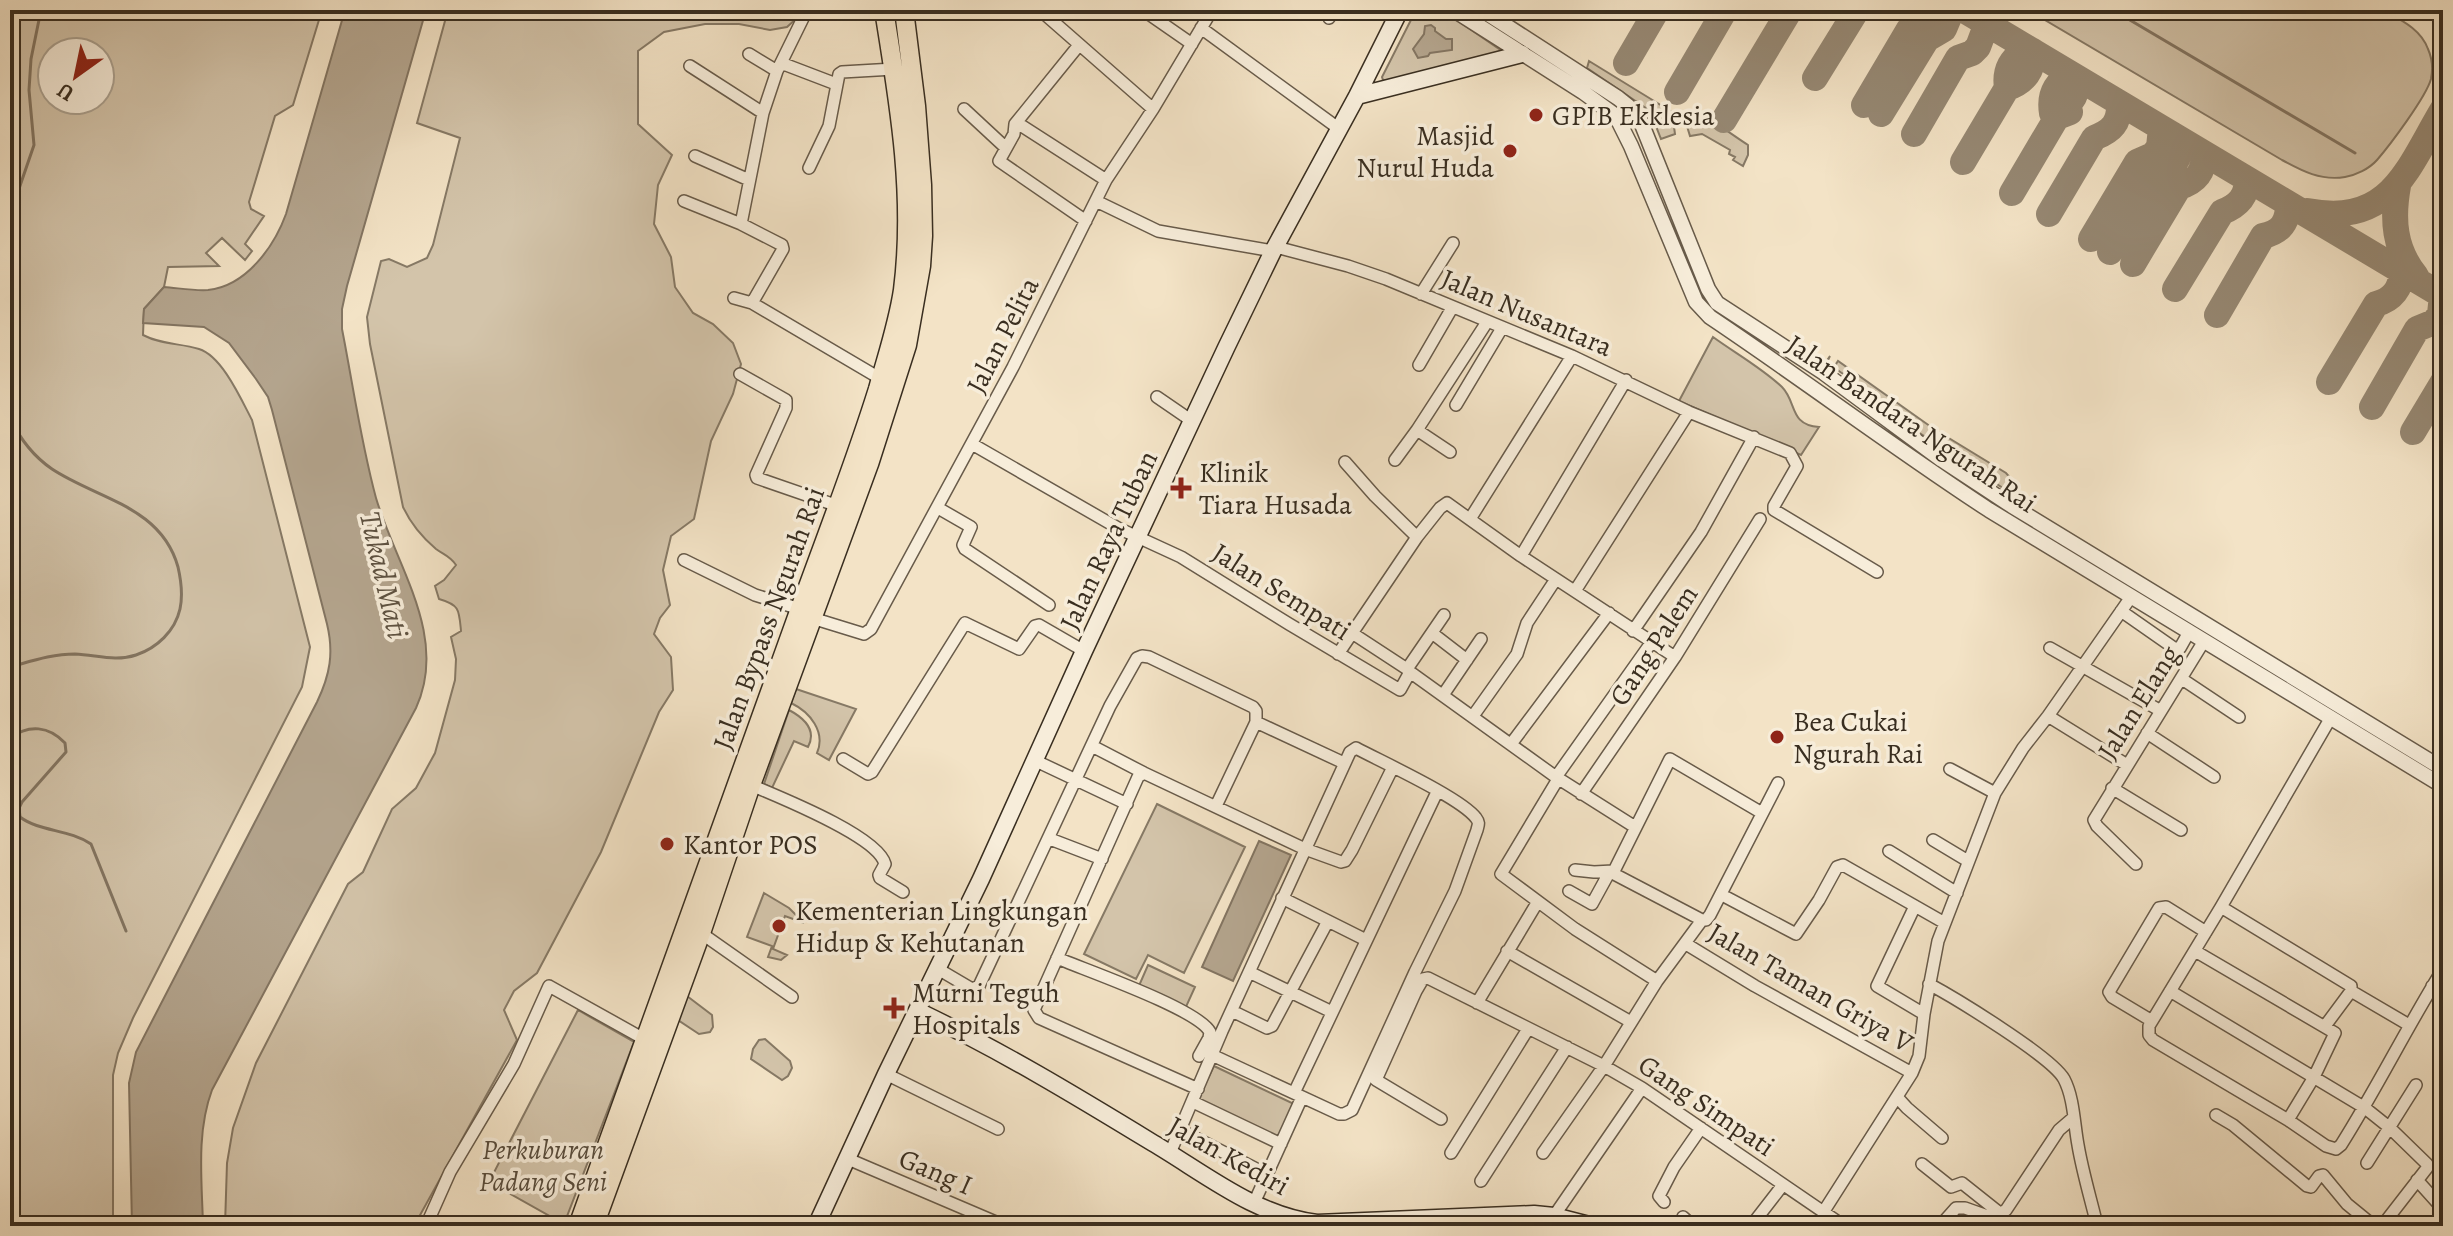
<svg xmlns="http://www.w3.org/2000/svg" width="2453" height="1236" viewBox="0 0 2453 1236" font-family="Alegreya,serif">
  <rect width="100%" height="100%" fill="#f3e3c6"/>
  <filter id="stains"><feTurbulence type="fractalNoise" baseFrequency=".0025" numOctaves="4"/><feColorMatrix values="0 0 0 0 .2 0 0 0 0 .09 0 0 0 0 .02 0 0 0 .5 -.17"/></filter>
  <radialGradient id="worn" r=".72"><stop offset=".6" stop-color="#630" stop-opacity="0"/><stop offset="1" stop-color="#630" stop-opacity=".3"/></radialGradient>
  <path fill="#d3c4aa" stroke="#867965" stroke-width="2" fill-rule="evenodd" d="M10 10H322L293 105 275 116 249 202 251 209 264 216 245 244 252 251 245 260 222 238 206 253 219 266 168 267 164 287 144 309 143 335C162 345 180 343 199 349 222 356 241 399 252 420L310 647 302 687 133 1018 118 1053 113 1075V1226H10ZM52 52H100V100H52Z
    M448 10H799L797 18 787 27 770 30 739 24H705L664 32 638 51V124L672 155 658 185 654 224 671 257 675 287 693 313 713 324 733 343 741 364 733 394 711 441 694 519 671 536 663 570 670 605 660 618 654 634 671 657 673 690 659 712 601 852 537 973 514 991 504 1010 517 1040 414 1226H225L227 1163 233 1128 256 1063 348 884 363 872 392 809 416 788 435 753 455 680 456 659 451 637 461 631C459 610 460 605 439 599L435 586 444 580 456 565C450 556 444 555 436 549 423 538 410 522 403 507L370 344 367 317 381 261 389 259 407 267 427 258 433 245 460 138 417 123Z
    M1416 10H1442L1502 51 1386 81 1383 80 1382 77Z
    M2028 10H2383C2401 20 2421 29 2428 49 2432 58 2433 69 2431 79 2426 97 2390 145 2377 160 2369 169 2356 175 2345 177 2321 181 2302 171 2282 160Z
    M1589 61 1672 112 1675 134 1661 139 1650 111 1587 68Z
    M1683 113C1704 111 1730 134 1748 145V155L1743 166 1733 160 1735 157 1729 154 1730 150 1702 134 1690 136Z
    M1713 337C1735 353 1762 368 1782 387 1797 402 1789 425 1819 427L1801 455 1679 401Z
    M1830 356 1827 362 1834 367 1838 361 1934 429 2006 473 2014 482 2012 494 1915 430 1869 392 1826 362Z
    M796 689 856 709 829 760 817 753C826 732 810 712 791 703Z
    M789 710C804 718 817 730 808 747L794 741 772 788 764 784Z
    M1157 804 1245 847 1184 973 1148 955 1136 979 1084 954Z
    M764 893 789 908 804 923 785 916 773 949 787 955 781 960 768 957 772 946 747 937Z
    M1148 965 1195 987 1185 1009 1138 988Z
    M687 996 712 1015 713 1027 710 1032 699 1034 678 1020Z
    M578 1010 634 1042 564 1224 489 1182Z
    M765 1039 790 1061 792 1068 788 1076 782 1080 751 1059 753 1049 759 1040Z
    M1214 1066 1294 1104 1277 1139 1197 1101Z"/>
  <path fill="#b4a58e" stroke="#837562" stroke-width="2" d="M345 10H426L347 286 342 309V329C353 385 361 443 376 498 396 566 449 636 416 708L212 1090C196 1133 202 1181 203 1226H132L129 1083 136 1052 317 702C330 675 334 653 327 624L272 410 268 397 256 379 229 343 204 327 143 323 144 309 164 287C178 288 194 291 208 290 246 286 274 247 286 214Z
    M1431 25 1435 28V31L1446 39H1452V50L1430 53 1428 56 1418 58 1413 49 1424 34 1425 26Z
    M1259 841 1291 855 1233 981 1202 967Z"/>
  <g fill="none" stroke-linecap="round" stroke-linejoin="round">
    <path stroke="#837562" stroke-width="3" d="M2113 10 2355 153
      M10 215 34 145 29 90 31 59 41 10
      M10 418C20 439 33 456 52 469 97 499 161 506 178 567 181 580 183 595 180 609 175 631 157 648 136 655 115 662 97 655 75 654 52 654 32 661 10 667
      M10 738C29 724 49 726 65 743L66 752 22 802 19 808 20 817C40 832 69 829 91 844L126 931"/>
    <path stroke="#968873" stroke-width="26" d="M1964 10 2443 296
      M1626 63 1657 10
      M1815 78 1857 10
      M2007 88C2004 69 2012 59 2026 47
      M1677 92 1725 10
      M1864 105 1909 29 1925 23 1933 10
      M1881 114 1927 39 1944 29 1952 10
      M2057 117C2054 99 2060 85 2077 78 2079 96 2069 108 2052 113 2049 95 2055 83 2071 74
      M1724 120 1790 10
      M1914 134 1958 58 1972 53 1978 47 1984 31 1983 21
      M1963 162 2007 88C2025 82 2034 70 2033 51
      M2398 186C2392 219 2394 249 2416 276
      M2012 193 2057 117 2070 112
      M2307 211C2391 227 2407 169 2443 109
      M2049 214 2094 138C2112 131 2120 123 2119 103
      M2091 239 2137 162 2153 155 2159 147 2161 128
      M2110 252 2157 175C2175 169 2181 158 2181 140
      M2133 264 2179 187C2196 182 2204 172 2204 154
      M2175 289 2222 212C2238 206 2247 197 2247 179
      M2217 315 2263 236C2281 232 2288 223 2288 204
      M2329 382 2376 304C2392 300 2402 288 2401 271
      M2372 407 2417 329 2434 322 2440 314 2442 295
      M2413 432 2443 382"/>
    <g stroke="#685b4a" stroke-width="14">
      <path id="minor" d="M1040 10 1153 109
        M1143 10 1192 44
        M1329 18 1334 10
        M1201 28 1338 128
        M1079 45 1015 124 1014 134 999 161 1086 221
        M749 54 777 71
        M781 63 836 84
        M690 66 763 113
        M964 109 1006 148
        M1022 126 1106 180
        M695 156 749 180
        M809 168 829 126 839 74 842 72 894 69
        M684 201 741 224 782 245 783 249 752 303
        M1096 201 1158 231 1273 251
        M741 224 763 113 777 71 807 10
        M1276 247 1348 266 1386 279 1572 356 1689 412 1790 453 1797 466 1774 506V510L1877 572
        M1421 294 1453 243
        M734 298 752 303 881 379
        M1419 365 1452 308
        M740 374 786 400V408L756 475 757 478 838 506
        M1157 397 1192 421
        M1456 405 1502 328
        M1417 430 1450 452
        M972 444 1118 528 1181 557 1289 624 1400 690 1410 672 1407 669 1444 615
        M1395 460 1417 430 1487 322
        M1345 462 1375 496 1417 537
        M938 508 971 527 963 545 965 549 1049 605
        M1470 519 1572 356
        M1521 556 1626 380
        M684 560 755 595 800 609
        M1575 591 1689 412
        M2121 611 2174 648H2180L2189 632
        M812 618 864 634 871 629 1013 367 1106 180 1153 109 1212 10
        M1633 631 1701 532 1754 437
        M1352 633 1407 669
        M1432 633 1467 660
        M2050 648 2161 711
        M1338 654 1417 537 1440 508 1447 503 1521 556 1675 657
        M1410 672 1556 777 1635 827
        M2182 679 2239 717
        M1443 695 1481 639
        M1473 716 1517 654 1527 623 1556 579
        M2048 716 2127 765
        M2330 719 2221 907 2149 1026V1035L2153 1040 2288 1120 2326 1146 2336 1149 2341 1145C2377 1088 2407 1027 2443 969
        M1256 722 1344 763
        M2147 733 2214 777
        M1511 744 1609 613
        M1092 746 1144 773 1305 849 1341 862 1345 861 1352 850 1393 767
        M843 759 868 774 872 772 965 623 1019 649 1035 626 1039 625 1084 651
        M1036 761 1127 804
        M1950 769 1995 793
        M1144 773 1138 777 1034 1010 1039 1018 1198 1089
        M1556 777 1651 643
        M1558 779 1501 874 1575 929 1657 981
        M751 785C779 797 878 836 885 864L879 875 880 878 903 892
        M2112 788 2181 830
        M1581 794 1675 657 1760 519
        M1050 839 1102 859
        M1933 840 1968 861
        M1889 851 1957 893
        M2136 864 2097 826 2094 820 2204 641
        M1575 870 1594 872 1613 871
        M1614 871 1670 759 1762 813
        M1614 871 1616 875 1702 920
        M1569 891 1592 904 1609 873
        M1722 895 1796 934 1819 900 1837 867 1843 865 1943 922
        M1282 898 1366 940
        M1915 906 1877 986 1924 1014
        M2221 907 2351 986V991L2325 1026
        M701 933 792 997
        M1686 944 1755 986 1912 1073
        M1507 951 1631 1022
        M2195 951 2335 1033 2314 1077 2288 1120
        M1057 958C1085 970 1198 1009 1210 1032L1209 1038 1199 1056
        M938 969 972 989 979 986 1110 706 1137 658 1142 656 1149 657 1253 707 1256 711V722L1216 806
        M1249 972 1332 1012
        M1929 984C1955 998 2052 1057 2064 1079 2074 1098 2074 1124 2078 1145 2082 1169 2089 1193 2095 1217V1226
        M2432 986 2443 994
        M2170 991 2365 1108 2390 1128 2427 1164V1168L2382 1226
        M2351 991 2409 1025
        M1477 1003 1537 903
        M1232 1011 1267 1028 1272 1026 1328 921
        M2152 1021 2112 997 2109 992 2159 908 2166 907 2206 932
        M2442 1045 2443 1044
        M886 1074 998 1129
        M1294 1093 1437 792
        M1897 1097 1907 1108 1942 1138
        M1193 1102 1281 1144
        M2216 1115 2233 1125 2307 1186 2311 1187 2319 1176 2323 1175 2347 1204 2374 1226
        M1441 1119 1376 1080 1416 991 1423 979 1428 978 1604 1066 1642 1088 1844 1226
        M1180 1130 1266 1174
        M1170 1153 1222 1031 1350 752 1356 748C1382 762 1461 798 1476 818 1480 823 1478 825 1477 830L1455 891 1415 972 1352 1110 1344 1114H1339L1212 1055
        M1451 1153 1528 1029
        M1543 1153 1604 1066 1657 981 1702 920H1706L1710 915 1778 783
        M848 1159 1005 1226
        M2367 1163 2416 1085
        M1922 1164 1951 1187 1962 1183 2001 1214
        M2417 1180 2443 1209
        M1481 1181 1567 1047
        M1664 1202 1659 1196 1674 1167 1701 1128
        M1254 1203 1302 1097
        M1824 1211 1912 1073 1919 1056 1924 1014 1938 941 1995 793 2023 748 2048 716 2131 597
        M1554 1216 1642 1088
        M1683 1217 1693 1226
        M426 1226 450 1172 514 1064 549 986 644 1039
        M1751 1226 1782 1186
        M1940 1226 1956 1208H1965L1993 1218 2006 1210 2059 1130 2073 1118"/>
    </g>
    <g stroke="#685b4a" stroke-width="17">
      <path id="tertiary" d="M1454 10 1583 92 1616 116 1631 146 1696 302 1710 317C1804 380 1894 448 1989 510L2443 786
        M1482 10 1618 98 1628 106 1641 122 1708 289 1717 303 1824 373 1942 460 2012 506 2443 769"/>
    </g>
    <g stroke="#392e20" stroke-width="19">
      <path id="secondary" d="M1357 96 1522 54
        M918 1011C1000 1050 1076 1096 1153 1143 1204 1173 1256 1216 1317 1223L1534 1214 1554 1216 1593 1226
        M816 1226 886 1074 981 879 1084 651 1226 348 1273 251 1357 96 1400 10"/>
    </g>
    <g stroke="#392e20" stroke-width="21">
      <path id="trunk" d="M578 1226C653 1020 726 813 801 606 827 534 855 463 878 389 887 356 898 324 903 290 915 195 899 103 884 10
        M594 1226 701 933 751 785 869 464 907 345 921 266 923 236 922 185 916 106 904 10"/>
    </g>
    <use href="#minor" stroke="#f7edda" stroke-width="11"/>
    <use href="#tertiary" stroke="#f7edda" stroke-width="14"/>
    <use href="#secondary" stroke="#f7edda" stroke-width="16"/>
    <use href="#trunk" stroke="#f3e3c6" stroke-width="18"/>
  </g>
  <g fill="#8f2418" stroke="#f7edda" stroke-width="3">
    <circle cx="1536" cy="115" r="8"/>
    <circle cx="1510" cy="151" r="8"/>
    <path d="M1177 476h8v8h8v8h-8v8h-8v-8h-8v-8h8z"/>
    <circle cx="1777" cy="737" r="8"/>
    <circle cx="667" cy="844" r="8"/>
    <circle cx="779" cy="926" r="8"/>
    <path d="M890 996h8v8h8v8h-8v8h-8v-8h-8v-8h8z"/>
  </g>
  <g text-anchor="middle" stroke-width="7" stroke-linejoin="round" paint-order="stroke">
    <g font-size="28" fill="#392e20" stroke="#f7edda" text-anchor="start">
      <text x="1552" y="125">GPIB Ekklesia</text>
      <text x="1494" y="145" text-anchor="end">Masjid<tspan x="1494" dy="32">Nurul Huda</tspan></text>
      <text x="1199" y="482">Klinik<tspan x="1199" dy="32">Tiara Husada</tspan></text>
      <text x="1793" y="731">Bea Cukai<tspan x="1793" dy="32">Ngurah Rai</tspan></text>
      <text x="683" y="854">Kantor POS</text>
      <text x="795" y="920">Kementerian Lingkungan<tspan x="795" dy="32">Hidup &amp; Kehutanan</tspan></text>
      <text x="912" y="1002">Murni Teguh<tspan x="912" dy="32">Hospitals</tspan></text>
    </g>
    <g font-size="28" fill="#392e20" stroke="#f7edda">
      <text transform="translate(1527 312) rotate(23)" y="10">Jalan Nusantara</text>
      <text transform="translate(1002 335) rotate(-63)" y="10">Jalan Pelita</text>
      <text transform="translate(1912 423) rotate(34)" y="10">Jalan Bandara Ngurah Rai</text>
      <text transform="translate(1108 540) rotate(-65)" y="10">Jalan Raya Tuban</text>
      <text transform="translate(1282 591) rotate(32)" y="10">Jalan Sempati</text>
      <text transform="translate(768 618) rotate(-70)" y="10">Jalan Bypass Ngurah Rai</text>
      <text transform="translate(1653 645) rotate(-57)" y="10">Gang Palem</text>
      <text transform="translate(2138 702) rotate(-58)" y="10">Jalan Elang</text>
      <text transform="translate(1811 987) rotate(30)" y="10">Jalan Taman Griya V</text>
      <text transform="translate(1707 1105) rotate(34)" y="10">Gang Simpati</text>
      <text transform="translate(1229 1155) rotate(29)" y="10">Jalan Kediri</text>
      <text transform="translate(936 1171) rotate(23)" y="10">Gang I</text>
    </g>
    <g font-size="28" font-style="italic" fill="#584c3c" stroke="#f7edda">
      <text x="543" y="1159">Perkuburan<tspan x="543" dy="32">Padang Seni</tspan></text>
    </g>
    <g font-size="30" font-style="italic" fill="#5e5241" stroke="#f7edda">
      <text transform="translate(384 575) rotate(77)" y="10">Tukad Mati</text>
    </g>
  </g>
  <rect width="2453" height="1236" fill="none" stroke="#f3e3c6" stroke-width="40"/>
  <rect x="12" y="12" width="2429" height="1212" fill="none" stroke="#392e20" stroke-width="4"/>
  <rect x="20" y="20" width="2413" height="1196" fill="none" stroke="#392e20" stroke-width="2"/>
  <g transform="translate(76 76) rotate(213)"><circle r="38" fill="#f7edda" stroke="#aba190" stroke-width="2"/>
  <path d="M0-6L14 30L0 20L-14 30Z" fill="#8f2418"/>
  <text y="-12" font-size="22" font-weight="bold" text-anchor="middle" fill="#392e20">U</text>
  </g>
  <rect width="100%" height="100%" filter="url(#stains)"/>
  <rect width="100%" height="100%" fill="url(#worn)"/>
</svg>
